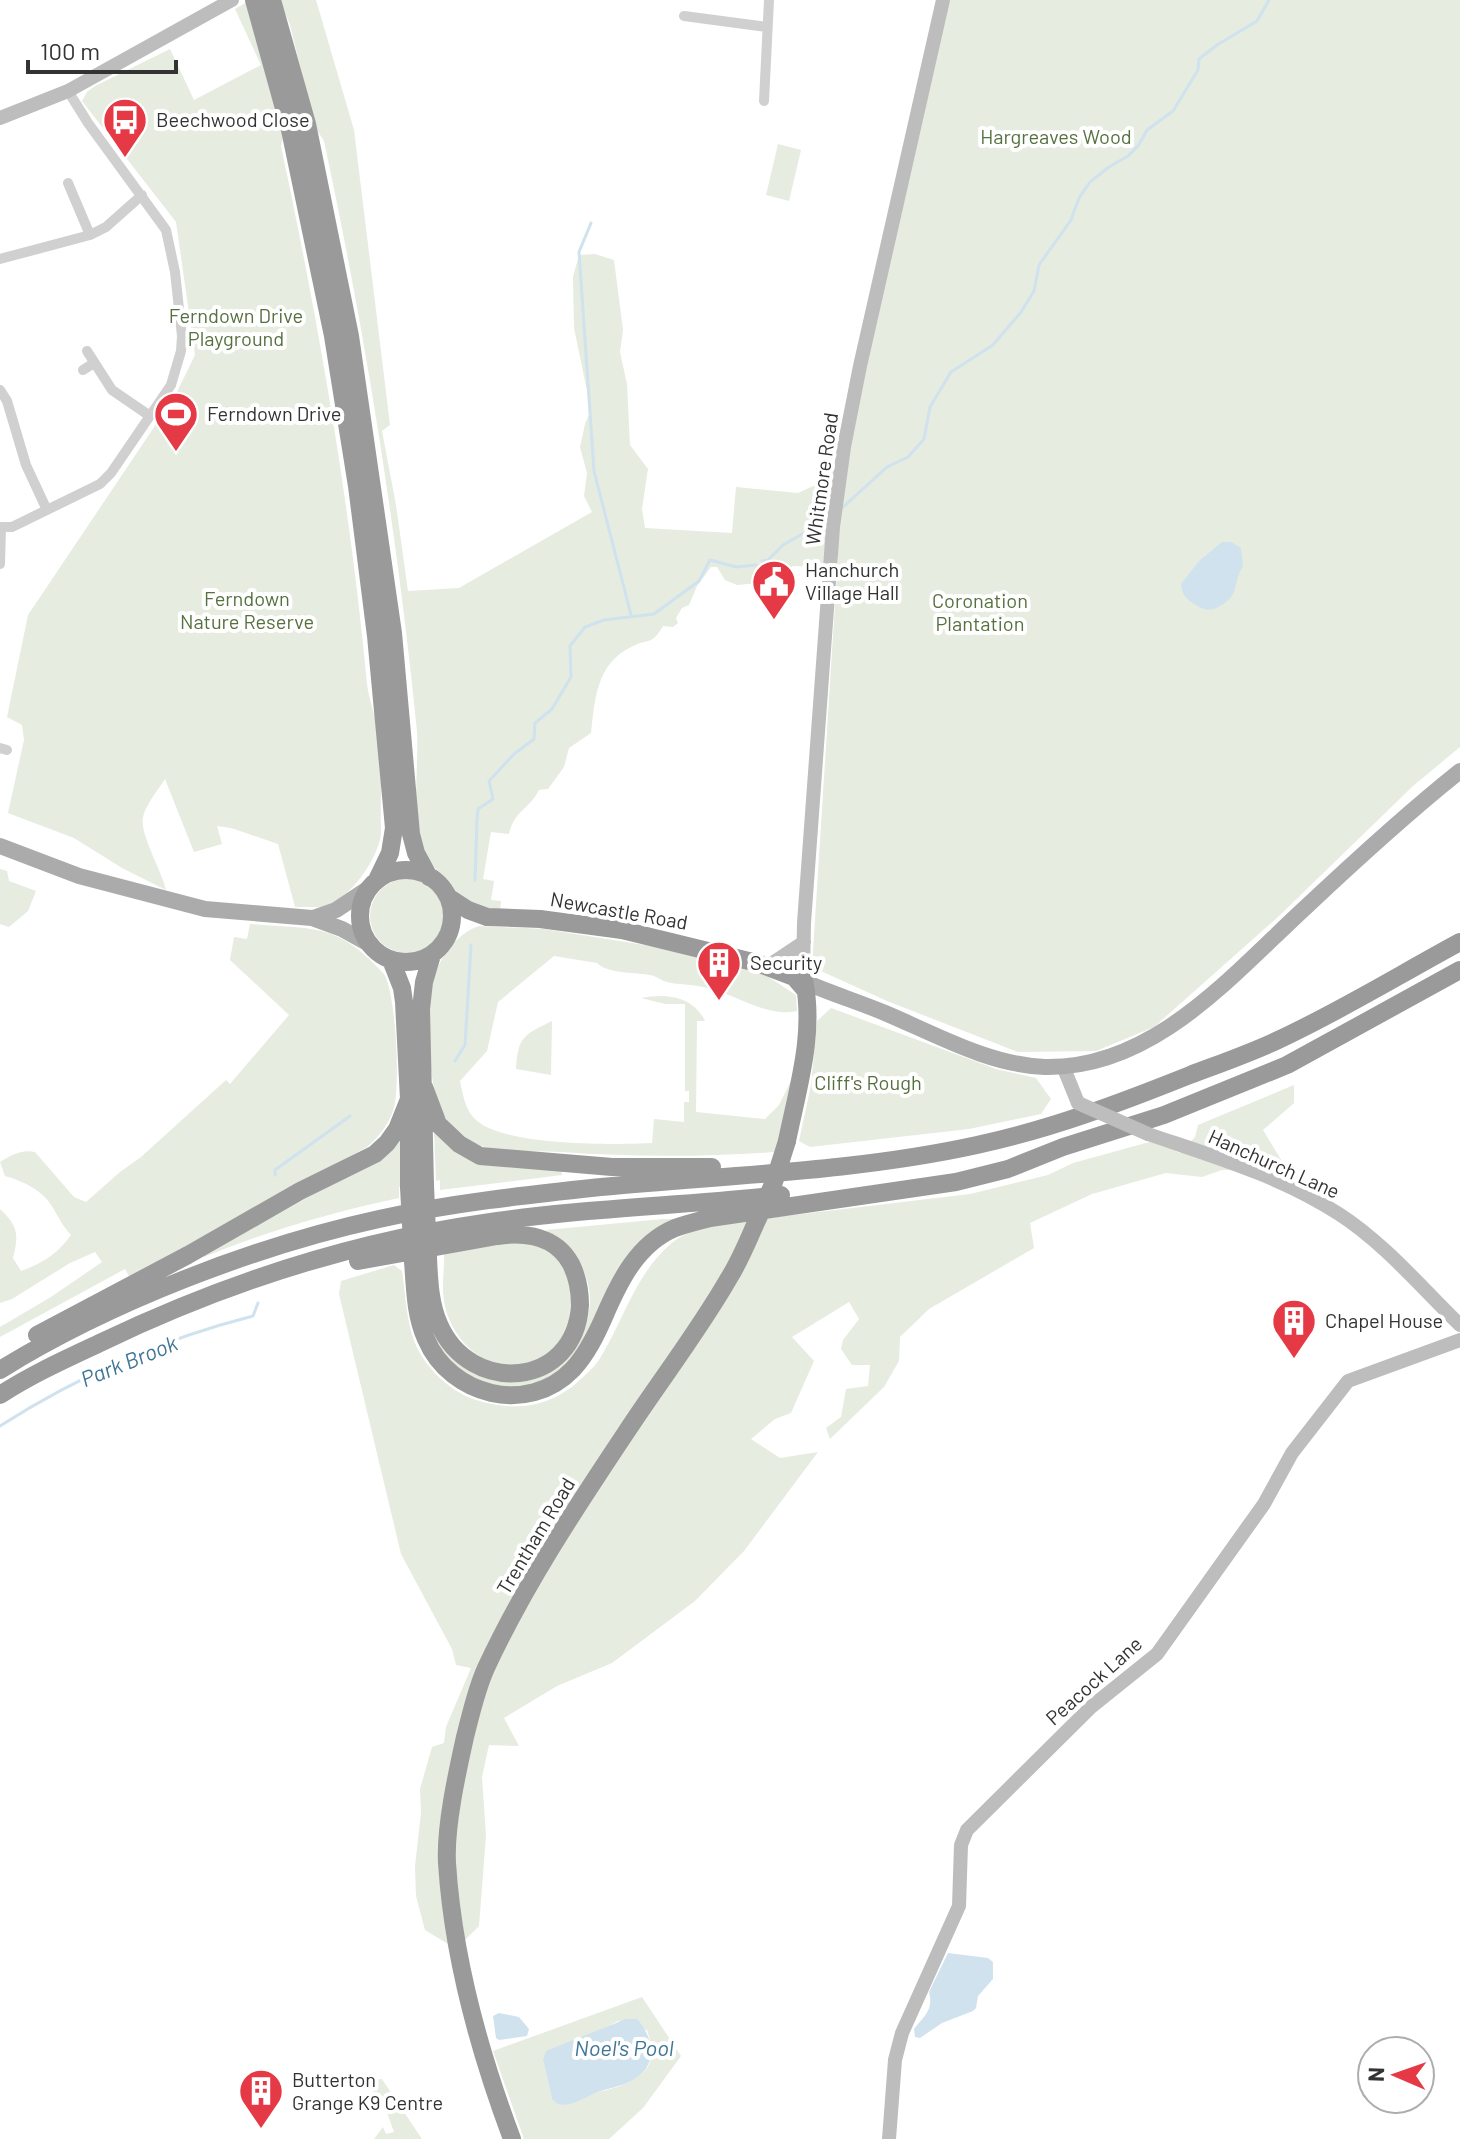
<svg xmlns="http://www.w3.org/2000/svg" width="1460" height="2139" viewBox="0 0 1460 2139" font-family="Barlow,sans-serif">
  <rect width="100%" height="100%" fill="#fff"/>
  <path fill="#e6ecdf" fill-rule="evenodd" d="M280 0H316L354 130 390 425 382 431 396 505 408 591 459 588 592 512 584 496 587 473 580 447 585 424 591 410 574 328 573 277 579 255 595 254 614 260 623 330 620 352 627 384 630 445 648 469 642 509 645 528 732 533 736 487 798 493 822 482 848 450 947 0H1460V747L1413 786 1279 916 1154 1027 1096 1051 1018 1052 887 1001 812 967 838 557 822 567 793 566 771 582 737 585 725 580 717 567H711L697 586 689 605 682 608 676 618 678 623 673 627 663 626C652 645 650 638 633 646 596 663 595 699 591 733L569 748 564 767 548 789 539 790C528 811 515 809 509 834L491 832 483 879 494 881 491 900 501 901 500 911C474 908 459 899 443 879 436 869 428 859 423 848 411 820 419 763 417 731 397 532 366 336 324 141L315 127 290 25Z
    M247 2 284 133 281 146C319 324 350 503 367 684 369 700 375 715 378 731 383 764 380 800 381 834 377 861 352 895 326 907H295L278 844 231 828 217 826 222 844 194 852 165 779C158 790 146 804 143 817 139 833 162 871 166 890L122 868 74 838 8 813 24 740 22 725 7 717 28 615 175 396 195 355 176 222 82 101 87 92 95 86 170 49 194 100 261 65 235 9Z
    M778 144 801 150 789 201 766 195Z
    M0 869 7 871 9 881 36 891 28 911 9 927 0 924Z
    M370 916a37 37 0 1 1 74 0a37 37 0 1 1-74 0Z
    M250 924C316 930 336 922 384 974 396 993 401 1089 393 1111 388 1125 378 1138 367 1147L159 1262 130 1278 125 1269 0 1337V1327L51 1297 102 1262 95 1252 70 1263 12 1299 0 1303V1209C18 1226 19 1234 13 1258L21 1271C43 1263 57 1254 71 1235 63 1226 59 1218 53 1208 44 1191 23 1181 5 1176L0 1162C11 1155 22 1149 35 1152L74 1197 86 1202 120 1172 141 1157 226 1080 230 1084 289 1015 230 960 234 937 247 939Z
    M479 926 544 929 651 946 733 965 767 976 796 995 797 1011C766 1018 735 993 703 987 691 984 679 985 667 982 660 980 657 976 650 975 634 972 608 974 597 963L554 956 498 1002 487 1051 460 1081C463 1095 465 1110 476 1120 503 1146 615 1145 652 1143L654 1119 684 1122V1102H689V1091H685V1004H665L641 998C666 993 693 996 705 1021H697L696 1112 765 1119 779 1105 791 1081 790 1103 774 1152C702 1157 633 1157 561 1152 537 1151 511 1152 488 1148 477 1145 464 1139 456 1131 425 1100 431 1049 429 1009 428 977 447 937 479 926Z
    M831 1008 996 1069 1036 1078 1051 1099 1041 1114 969 1129 810 1147 799 1141 811 1085 817 1021Z
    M552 1021 551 1075 516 1069C518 1036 524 1035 552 1021Z
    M1294 1085V1103L1263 1130 1297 1186 1251 1170H1222L1202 1177 1166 1173 1092 1194 1030 1223 1034 1248 929 1309 900 1337 899 1361 884 1387 830 1439 826 1428 841 1417 846 1389 868 1386 870 1365H852L841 1349 843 1340 859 1319 849 1302 792 1337 814 1361 791 1413 775 1419 751 1439 780 1458 818 1452 744 1551 695 1601 612 1663 557 1686 504 1718 519 1746 489 1745 482 1777 486 1836 479 1926 466 1939 448 1944 425 1930 416 1896 415 1866 421 1813 420 1789 432 1747 444 1743 446 1727 471 1668 456 1665 452 1649 401 1554 339 1294 341 1281 394 1265 402 1271C405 1291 406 1312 411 1331 418 1361 447 1391 476 1400 516 1412 551 1408 582 1378 588 1372 594 1367 599 1360 624 1320 635 1273 673 1242 685 1232 702 1229 718 1224L970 1194 1048 1175 1073 1163 1153 1141 1180 1153 1195 1137 1198 1125Z
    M434 1132 457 1152 561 1167 562 1175 440 1190V1180L436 1181Z
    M401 1133 404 1186 399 1187V1198C333 1212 267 1231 204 1257V1255L377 1159Z
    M663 1219H677L666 1226 578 1357 541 1382 514 1390 476 1382 445 1359 429 1328 427 1290C436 1306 465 1366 477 1374 491 1383 503 1378 518 1374 532 1370 553 1368 564 1359 574 1351 579 1340 584 1329 601 1286 580 1254 546 1230Z
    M534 1242C543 1248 558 1254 564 1263 575 1279 573 1292 570 1310 569 1317 570 1328 566 1334 564 1339 557 1344 554 1347 515 1387 460 1359 446 1310 440 1289 445 1272 444 1250L483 1243Z
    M642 1997 681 2056 643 2108 609 2139H524L493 2051ZM618 2021 647 2030C650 2040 654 2052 650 2062 639 2091 579 2095 552 2099L543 2060Z
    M382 2079 422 2139H374L383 2127 386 2134 394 2132 380 2093 373 2094V2080Z"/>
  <path fill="#cfe2ee" d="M1222 542H1231L1241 548 1243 566C1232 583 1241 596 1218 607 1209 612 1202 609 1194 604 1186 599 1182 594 1181 584L1199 561Z
    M948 1953 988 1958 993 1962V1979L978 1996 976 2008 973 2011 942 2023 920 2038 915 2037 914 2029C924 2016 934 2010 929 1992Z
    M499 2013 519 2017 529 2029 527 2036 499 2040 496 2038 493 2016Z
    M626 2019H637C656 2040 658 2069 629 2082 619 2087 608 2088 598 2092 583 2097 571 2109 556 2103L552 2099 543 2060 546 2051Z"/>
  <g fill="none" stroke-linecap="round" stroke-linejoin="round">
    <path stroke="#cfe2ee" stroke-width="3" d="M591 223 579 252 594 471 631 615
      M842 508 887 467 908 457 924 439 930 407 951 372 993 345 1021 312 1034 291 1039 265 1071 220 1079 198 1090 182 1109 167 1128 156 1138 146 1147 130 1173 111 1198 70 1199 59 1217 45 1257 21 1269 0
      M762 561 768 560 783 545 825 521
      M475 880 477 819 478 809 493 799 489 781 514 754 534 739 535 723 552 709 571 677 570 646 585 627 604 620 654 614 699 581 710 560 736 567 756 565
      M455 1061 465 1045 471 945
      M275 1175V1170L350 1116
      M0 1426C78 1376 163 1339 253 1316L258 1303"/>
    <path stroke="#d0d0d0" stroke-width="10" d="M684 16 767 27
      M764 101 769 0
      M68 183 90 235
      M0 259 90 235 106 227 142 195
      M87 351 112 390 150 416
      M83 370 94 363
      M0 390 7 401 26 465 47 510
      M0 527H12L100 484 111 473 171 385 181 351 182 336 175 272 166 230 88 123 68 91
      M0 564 1 527
      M0 748 7 750"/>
    <path stroke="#bdbdbd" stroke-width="14" d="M0 118 68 91 232 0
      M774 962 804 942
      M803 973 804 923 833 527 844 447 860 366 943 0
      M1063 1066 1078 1103
      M1148 1134C1212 1156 1281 1176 1339 1214 1384 1243 1421 1287 1460 1325
      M889 2139 895 2060 902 2033 959 1906 961 1845 967 1830 1091 1707 1157 1654 1264 1504 1292 1453 1348 1381 1460 1340"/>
    <path stroke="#ababab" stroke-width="16" d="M0 846 79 876 205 909 312 918 342 929 369 944
      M313 918 336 910 369 888
      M803 973 812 985C836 995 861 1003 885 1013 935 1034 989 1065 1045 1067 1154 1069 1232 975 1306 907 1356 860 1406 814 1460 771"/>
    <path stroke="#9a9a9a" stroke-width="18" d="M254 0 290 130 333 336 357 486 376 636 394 828 390 853 377 880
      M272 0 307 124 350 336 393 633 411 834 416 853 429 877
      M360 916a46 46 0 1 1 92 0a46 46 0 1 1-92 0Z
      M448 897 468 910 487 917 540 919 622 930 757 963 794 977 806 991
      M391 960 402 988 404 1002 409 1099V1187
      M424 1087 438 1124 459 1144 480 1156 612 1167H712
      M787 1141C798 1087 815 1034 804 980
      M425 1185 421 1009 424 982 432 955
      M358 1261 497 1236C525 1232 556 1236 571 1264 578 1278 580 1290 580 1305 575 1389 470 1396 439 1324 430 1304 429 1280 428 1258
      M413 1261C415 1287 415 1315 426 1339 450 1396 528 1416 573 1369 587 1354 596 1335 604 1317 619 1282 637 1244 675 1228 686 1224 698 1221 710 1218L956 1182 1008 1169 1063 1147 1164 1115 1287 1065 1460 970
      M37 1335 188 1255 300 1191 375 1154 387 1143 397 1129 409 1099
      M0 1370C108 1303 255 1246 379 1219 452 1203 527 1195 601 1187 726 1175 854 1172 977 1145 1051 1129 1120 1103 1190 1075 1219 1064 1248 1054 1276 1041 1339 1012 1399 975 1460 942
      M0 1395C32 1374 68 1358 102 1342 223 1284 351 1242 484 1223 583 1208 682 1206 781 1195
      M512 2139C479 2051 453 1958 447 1863 445 1827 457 1773 465 1737 471 1714 476 1690 486 1668 524 1586 575 1509 625 1434 659 1382 698 1332 729 1278 741 1259 749 1238 758 1218"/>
    <path stroke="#bdbdbd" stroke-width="14" d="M1078 1103 1148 1134"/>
    <path stroke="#9a9a9a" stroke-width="18" d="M425 1185 428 1258
      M409 1187 413 1261
      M758 1218 774 1182 787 1141"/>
  </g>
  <defs>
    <g id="bus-pin" transform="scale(2.3)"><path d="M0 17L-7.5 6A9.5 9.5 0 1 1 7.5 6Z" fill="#e63946" stroke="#fff"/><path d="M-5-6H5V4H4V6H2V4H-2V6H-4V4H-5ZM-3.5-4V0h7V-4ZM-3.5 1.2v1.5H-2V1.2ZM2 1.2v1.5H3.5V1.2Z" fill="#fff"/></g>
    <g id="stadium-pin" transform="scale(2.3)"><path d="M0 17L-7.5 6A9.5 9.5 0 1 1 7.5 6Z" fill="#e63946" stroke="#fff"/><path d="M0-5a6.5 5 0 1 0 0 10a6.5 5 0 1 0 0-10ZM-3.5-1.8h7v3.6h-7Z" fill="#fff"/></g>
    <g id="civic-pin" transform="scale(2.3)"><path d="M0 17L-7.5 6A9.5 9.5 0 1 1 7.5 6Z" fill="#e63946" stroke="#fff"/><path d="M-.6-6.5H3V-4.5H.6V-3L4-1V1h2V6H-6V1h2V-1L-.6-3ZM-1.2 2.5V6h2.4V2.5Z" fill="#fff"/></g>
    <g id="building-pin" transform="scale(2.3)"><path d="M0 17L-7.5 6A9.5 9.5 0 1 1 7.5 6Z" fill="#e63946" stroke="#fff"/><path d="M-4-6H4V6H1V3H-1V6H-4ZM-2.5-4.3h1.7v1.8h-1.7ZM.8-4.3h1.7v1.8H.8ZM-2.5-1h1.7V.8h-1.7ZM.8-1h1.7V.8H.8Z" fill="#fff"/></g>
  </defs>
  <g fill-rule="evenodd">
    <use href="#bus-pin" x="125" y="120"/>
    <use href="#stadium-pin" x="176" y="414"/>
    <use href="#civic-pin" x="774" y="582"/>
    <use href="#building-pin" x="719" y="963"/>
    <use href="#building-pin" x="1294" y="1321"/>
    <use href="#building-pin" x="261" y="2091"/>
  </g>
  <g text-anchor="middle" stroke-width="8" stroke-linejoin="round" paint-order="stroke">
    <g font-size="20" fill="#333" stroke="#fff" text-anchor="start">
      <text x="156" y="127">Beechwood Close</text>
      <text x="207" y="421">Ferndown Drive</text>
      <text x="805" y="577">Hanchurch<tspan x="805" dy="23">Village Hall</tspan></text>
      <text x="750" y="970">Security</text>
      <text x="1325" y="1328">Chapel House</text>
      <text x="292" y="2087">Butterton<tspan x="292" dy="23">Grange K9 Centre</tspan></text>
    </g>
    <g font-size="20" fill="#56703f" stroke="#fff">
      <text x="1056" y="144">Hargreaves Wood</text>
      <text x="236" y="323">Ferndown Drive<tspan x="236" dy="23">Playground</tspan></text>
      <text x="247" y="606">Ferndown<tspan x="247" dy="23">Nature Reserve</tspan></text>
      <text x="980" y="608">Coronation<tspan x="980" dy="23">Plantation</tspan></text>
      <text x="868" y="1090">Cliff's Rough</text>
    </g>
    <g font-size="20" fill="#333" stroke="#fff">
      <text transform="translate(822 479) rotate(-82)" y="7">Whitmore Road</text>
      <text transform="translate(619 911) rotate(10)" y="7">Newcastle Road</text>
      <text transform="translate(1274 1164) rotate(24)" y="7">Hanchurch Lane</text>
      <text transform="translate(536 1536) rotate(-59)" y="7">Trentham Road</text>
      <text transform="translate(1094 1681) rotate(-42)" y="7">Peacock Lane</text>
    </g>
    <g font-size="22" font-style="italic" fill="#3f7597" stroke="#fff">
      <text transform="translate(129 1361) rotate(-22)" y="8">Park Brook</text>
      <text x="624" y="2056">Noel's Pool</text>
    </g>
  </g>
  <g transform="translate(1396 2075) rotate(272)"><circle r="38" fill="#ffffff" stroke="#adadad" stroke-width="2"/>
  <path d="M0-6L14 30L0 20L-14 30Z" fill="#e63946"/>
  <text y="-12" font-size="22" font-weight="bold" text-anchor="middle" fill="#333333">N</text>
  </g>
  <path d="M28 60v12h148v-12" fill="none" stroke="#333333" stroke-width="4"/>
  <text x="40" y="60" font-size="24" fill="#333333" stroke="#ffffff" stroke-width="6" paint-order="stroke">100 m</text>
</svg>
